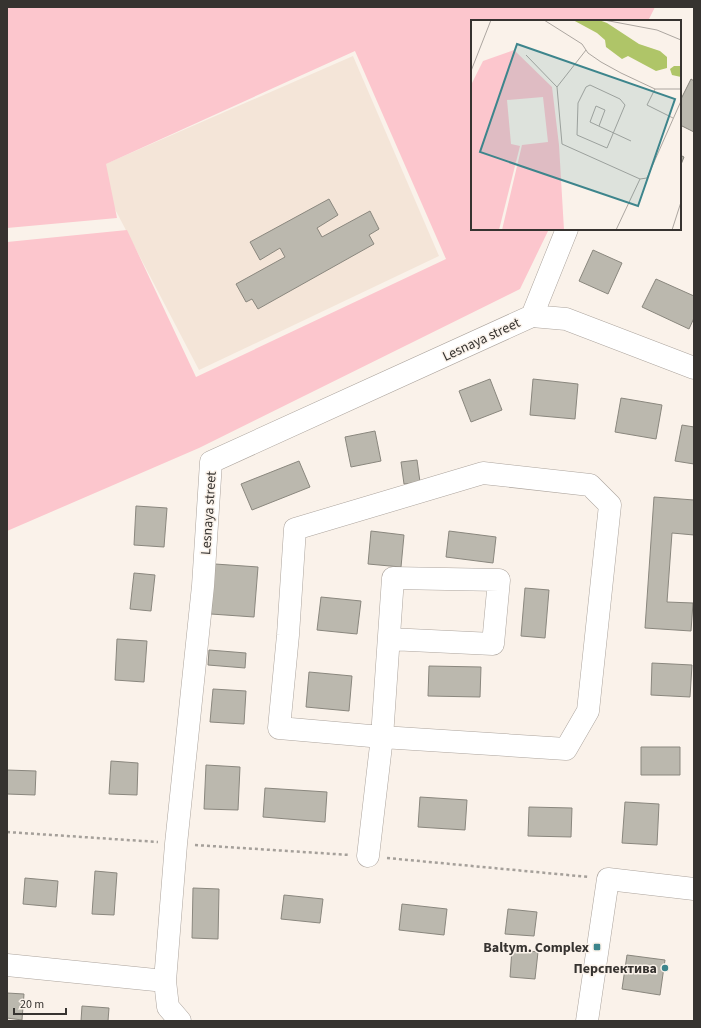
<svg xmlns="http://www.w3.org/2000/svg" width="701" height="1028" viewBox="0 0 701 1028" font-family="'Source Sans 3',sans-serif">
  <rect width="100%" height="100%" fill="#faf2ea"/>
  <path fill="#f4e5d8" d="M353 56 439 256 199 370 94 169Z"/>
  <path fill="#fcc6cd" d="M7 7H655L648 21H472V229H549L520 289 199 448 7 531V242L127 230 196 377 446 259 355 51 106 164 117 218 7 228Z"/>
  <path fill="#bbb8ae" stroke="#8a877e" d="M691 79 694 81V132L680 125V101Z
    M680 155 684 157 680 167Z
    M329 199 338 215 317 228 322 237 370 211 379 229 369 235 374 244 258 309 252 299 246 302 236 284 285 257 280 248 260 260 250 242Z
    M593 250 622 263 608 294 579 281Z
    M656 279 694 296V318L689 329 642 307Z
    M490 379 502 410 471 422 459 391Z
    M533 379 578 384 575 419 530 415Z
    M621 398 662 405 656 439 615 432Z
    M682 425 694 427V464L675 461Z
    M375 431 381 461 351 467 345 437Z
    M417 460 420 482 404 484 401 462Z
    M299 461 310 487 252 510 241 484Z
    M654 497 694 500V535L672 533 667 602 693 603 691 631 645 628Z
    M136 506 167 508 164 547 134 545Z
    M371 531 404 535 401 567 368 564Z
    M449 531 496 537 493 563 446 557Z
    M215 564 258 567 254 617 211 614Z
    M134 573 155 575 151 611 130 609Z
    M525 588 549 590 545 638 521 636Z
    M321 597 361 601 357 634 317 630Z
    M117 639 147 641 144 682 115 680Z
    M209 650 246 653 245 668 208 665Z
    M652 663 692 665 690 697 651 695Z
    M429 666 481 667 480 697 428 696Z
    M309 672 352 676 349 711 306 707Z
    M213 689 246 691 244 724 210 722Z
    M641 747H680V775H641Z
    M111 761 138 763 137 795 109 794Z
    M206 765 240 767 238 810 204 809Z
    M7 770 36 771 35 795 7 794Z
    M265 788 327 792 325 822 263 817Z
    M420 797 467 800 465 830 418 827Z
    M625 802 659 804 657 845 622 843Z
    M529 807 572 808 571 837 528 836Z
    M95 871 117 873 114 915 92 914Z
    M25 878 58 881 56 907 23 904Z
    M193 888 219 889 218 939 192 938Z
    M284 895 323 899 320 923 281 919Z
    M402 904 447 909 444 935 399 930Z
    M508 909 537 912 534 936 505 934Z
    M512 949 538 952 535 979 510 977Z
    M627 955 665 960 660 995 622 989Z
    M7 993 24 994 22 1020 7 1018Z
    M82 1006 109 1008 108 1021H81Z"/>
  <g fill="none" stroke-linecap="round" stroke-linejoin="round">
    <g stroke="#aca49d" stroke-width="23">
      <path id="minor" d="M532 316 566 319 694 368
        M483 473 590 485 610 505 588 711 566 749 382 737 279 728 288 635 295 529Z
        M368 856 382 737 393 578 499 580 493 644 389 639
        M7 965 165 981
        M180 1021 168 1007 165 981 176 844 203 586 211 462 532 316 567 229
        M587 1021 608 879 694 889"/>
    </g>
    <path stroke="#a5a09a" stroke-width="2.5" stroke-dasharray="3 3" stroke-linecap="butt" d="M7 832 158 842
      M195 845 350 855
      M387 858 589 877"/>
    <use href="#minor" stroke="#fff" stroke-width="22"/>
  </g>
  <g fill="#3d858c" stroke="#faf2ea" stroke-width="1.5">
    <rect x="593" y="943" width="8" height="8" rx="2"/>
    <circle cx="665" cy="968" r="4"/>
  </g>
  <g text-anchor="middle" stroke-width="3" stroke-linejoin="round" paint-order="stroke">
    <g font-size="14" fill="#363330" stroke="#faf2ea">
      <text transform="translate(481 339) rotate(-25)" y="5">Lesnaya street</text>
      <text transform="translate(208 513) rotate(-86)" y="5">Lesnaya street</text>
    </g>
    <g font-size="14" font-weight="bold" fill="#363330" stroke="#faf2ea" text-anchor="end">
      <text x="589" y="952">Baltym. Complex</text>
      <text x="657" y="973">Перспектива</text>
    </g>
  </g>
  <g transform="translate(471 20)">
    <rect width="210" height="210" fill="#faf2ea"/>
    <path d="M43 30 81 67 88 125 93 210H31L51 125 77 122 72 77 36 80 40 124 49 126 28 210H0V65L12 41Z" fill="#fcc6cd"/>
    <path d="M102 0H128L136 3 168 24 189 31 196 37V48L185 51 157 36 151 39 135 27 134 20 126 13ZM203 46H210V57L201 55 199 49Z" fill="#afc568"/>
    <path fill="none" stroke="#aca6a0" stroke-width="1" d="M73 0 111 24 117 33 130 42 150 53 184 69H210M133 0 186 10 210 20M55 35 86 67 91 124 169 159 176 158 210 81M0 51 20 0M119 65 149 79 154 85 136 128 106 115 107 83 115 67ZM86 67 115 30M184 69 176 85 202 98M128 106 134 90 125 86 119 102 160 121M145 210 169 159M201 210 210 182"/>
    <path fill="#3d858c" fill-opacity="0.15" stroke="#3d858c" stroke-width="2" d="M46 24 204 79 167 186 9 132Z"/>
    <rect width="210" height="210" fill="none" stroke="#363330" stroke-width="2"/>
  </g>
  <rect width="701" height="1028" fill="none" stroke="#363330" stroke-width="16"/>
  <path d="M14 1008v6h52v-6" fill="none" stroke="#363330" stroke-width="2"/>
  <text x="20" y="1008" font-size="12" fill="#363330" stroke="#faf2ea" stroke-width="3" paint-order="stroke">20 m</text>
</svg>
